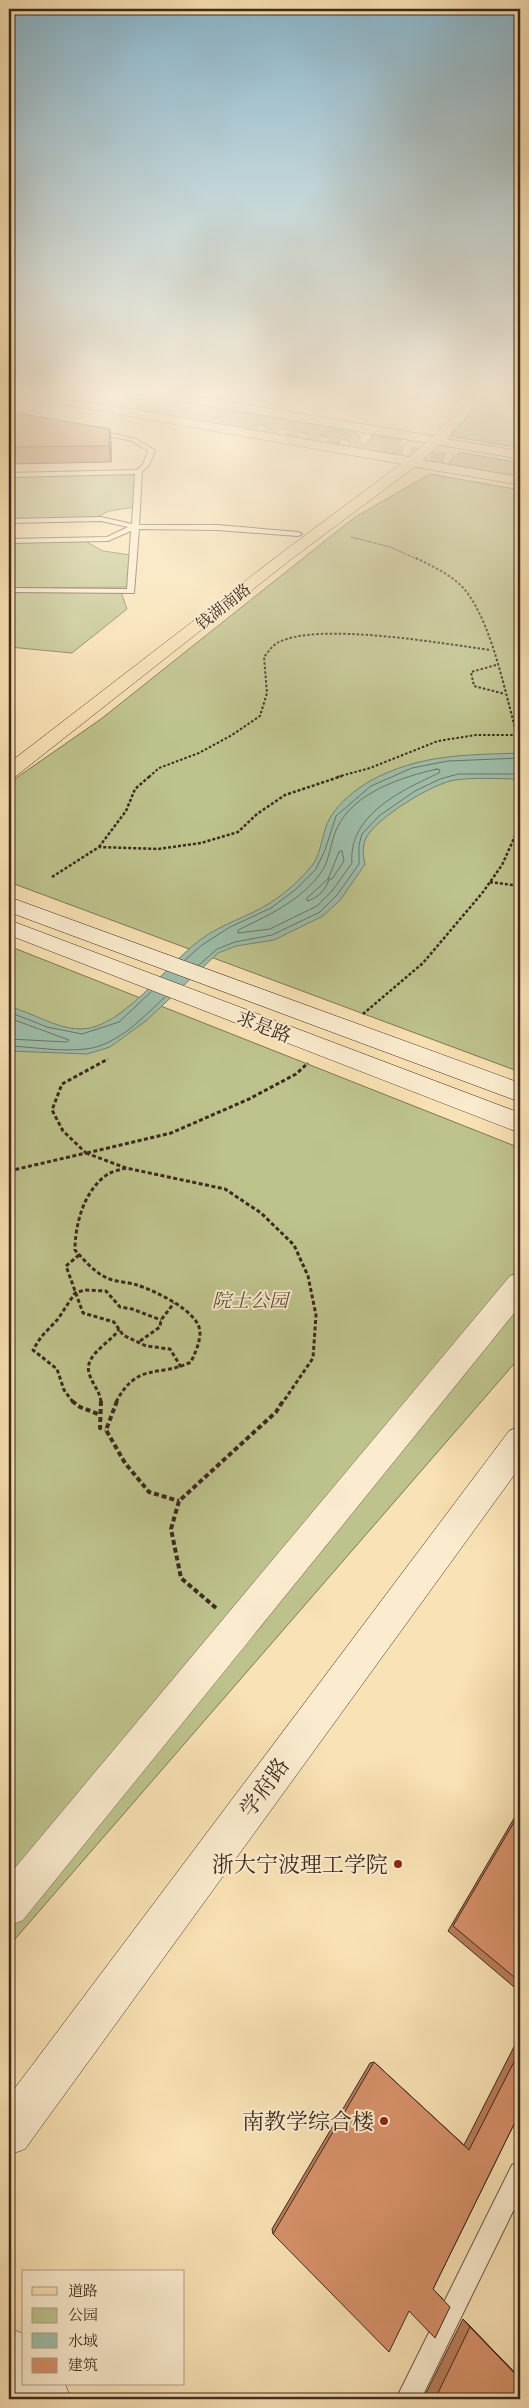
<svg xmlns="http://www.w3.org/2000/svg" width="529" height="2408" viewBox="0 0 529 2408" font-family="'Sorts Mill Goudy','Noto Serif SC',serif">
  <rect width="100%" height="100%" fill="#f9e2b5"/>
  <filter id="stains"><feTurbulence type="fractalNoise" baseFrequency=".004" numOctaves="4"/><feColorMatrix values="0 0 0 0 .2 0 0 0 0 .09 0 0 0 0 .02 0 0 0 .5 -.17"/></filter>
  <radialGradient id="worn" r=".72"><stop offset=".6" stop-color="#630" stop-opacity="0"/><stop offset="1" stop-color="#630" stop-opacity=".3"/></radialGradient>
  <path fill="#bec38d" stroke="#7e7656" d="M494 388H520V448L450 436Z
    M157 394 351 430 360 436 352 441 253 424 236 427 134 410Z
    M370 431 404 436 388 454 352 448 365 444 373 437Z
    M459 452 520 463V478L447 465Z
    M130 474 135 475V507L109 511 95 518 9 519V476Z
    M430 474 520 490V1072L9 882V783L101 719 355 517Z
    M83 540 103 551 131 555 128 587 9 588V542Z
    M9 592H121L127 609 72 653 9 647Z
    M9 946 520 1148V1357L9 1946Z"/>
  <path fill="#9ebeaa" stroke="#778272" d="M520 753V779C499 779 476 777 455 780 433 783 376 818 366 838 362 847 363 856 365 864L341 899 323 916 274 940 236 946 218 953 147 1020 110 1047 87 1054 9 1051V1007C33 1012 55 1029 81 1029 122 1029 167 964 200 940 223 923 248 917 270 903 284 894 299 881 310 868 320 857 321 841 326 827 332 808 353 791 370 781 419 754 466 755 520 753Z"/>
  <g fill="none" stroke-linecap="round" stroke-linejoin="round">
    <path stroke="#6e7464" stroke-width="1" d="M437 769 440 770 439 773C402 790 348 815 352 863L332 891 317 906 270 929 238 933V930C267 916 300 901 320 874 330 861 330 843 337 828 354 792 402 777 437 769Z
      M342 851 344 861 332 879H329C326 890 318 898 307 901V898L328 879 339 852Z
      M185 960 202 945 230 927 271 908 295 890 316 869 325 850 336 816 371 786 412 768 448 761 520 758
      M199 965 217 949 235 942 272 935 320 912 337 895 359 864V845L362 834 379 816 415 791 440 779 458 774H520
      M9 1012 47 1027 82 1034 119 1022 151 992
      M9 1018 69 1040 67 1042 9 1039
      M9 1046C34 1047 61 1052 86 1049 118 1045 142 1018 165 997"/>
    <path stroke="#d3bd97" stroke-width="14" stroke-dasharray="14 7" stroke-linecap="butt" d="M141 406 520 473"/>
    <g stroke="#6c5744" stroke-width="2">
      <path id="lane" d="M93 429 136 439 155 450 149 465 142 472 139 525H217L298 532 302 534 298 536 217 530 139 529 134 593 9 592V588L127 589 131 531 108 541 9 543V539L107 537 128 527 101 521 9 523V519L101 517 132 524 135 474 9 477V473L137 470 143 464 148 451 132 441 91 432Z
        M520 2162V2197L421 2399H396L512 2165Z"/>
    </g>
    <g stroke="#6c5744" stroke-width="1">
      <path id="street" d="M520 1273V1306L23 1920 9 1926V1875L510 1276Z"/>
    </g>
    <g stroke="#3d291f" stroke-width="1">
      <path id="secondary" d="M9 897 520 1083V1102L9 912Z
        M9 920 520 1113V1133L9 935Z
        M520 1426V1467L25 2149 9 2155V2096L509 1431Z
        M9 2328 24 2334V2384H65L71 2399H15L12 2391 9 2389Z"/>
    </g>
    <g stroke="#3d291f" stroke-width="1">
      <path id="primary" d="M9 388 409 457 426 443 127 392 121 388H147L434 436 479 388H491L447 439 520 451V459L439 445 423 460 520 477V485L415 467 294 557 16 776 9 778V763L284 551 401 464 9 395Z"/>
    </g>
    <path stroke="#3d291f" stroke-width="1" stroke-dasharray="2 1" stroke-linecap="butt" d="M351 537 390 547 419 560"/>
    <path stroke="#3d291f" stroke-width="2" stroke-dasharray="2.5 2" stroke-linecap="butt" d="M416 558C432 566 454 576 465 590 494 626 506 700 520 745
      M496 665 471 672 474 686 505 694
      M149 777 159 768 199 753 232 735 260 716 267 693 264 657C268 652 272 646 277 643 317 621 444 644 491 650
      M337 777 370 768 438 741 476 735H517"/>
    <path stroke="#3d291f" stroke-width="2.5" stroke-dasharray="3 2" stroke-linecap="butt" d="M99 847 126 811 135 789 150 776
      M52 877 99 847 158 849 201 843 238 832 257 814 285 795 342 776
      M490 882 520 886
      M363 1014 423 963 483 892 502 865 520 825"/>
    <path stroke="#3d291f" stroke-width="3" stroke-dasharray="4 2.5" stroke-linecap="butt" d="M86 1153 126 1168 225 1189 261 1213 294 1245 308 1276 316 1315 313 1358 283 1402
      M87 1153 171 1133 249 1099 296 1074 308 1063
      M9 1171 86 1153 63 1131 52 1110 62 1084 108 1059
      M79 1255 66 1266 83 1313 114 1322 123 1335 146 1346 170 1349 181 1367
      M140 1341 160 1327 161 1320 174 1303
      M73 1402 64 1390 57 1369 33 1350 41 1337 58 1319 75 1293 85 1290 106 1291 120 1307 132 1309 161 1320
      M101 1402C100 1391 92 1384 89 1373 84 1354 111 1343 119 1329
      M116 1402C138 1361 158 1378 191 1362 195 1353 200 1343 200 1332 199 1311 155 1291 137 1285 128 1282 116 1282 107 1278 94 1272 84 1260 75 1250 75 1224 84 1190 108 1174 113 1171 120 1170 126 1168"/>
    <path stroke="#3d291f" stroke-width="4" stroke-dasharray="5 3" stroke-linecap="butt" d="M72 1401 80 1407 98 1414
      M101 1401 100 1428 105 1430
      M117 1401 106 1430 125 1463 149 1492 179 1501
      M216 1608 181 1578 171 1529 179 1501 276 1412 283 1401"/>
    <use href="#lane" fill="#fbeccf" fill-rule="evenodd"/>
    <use href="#street" fill="#fbeccf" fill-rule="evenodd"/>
    <use href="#secondary" fill="#fbeccf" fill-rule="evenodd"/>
    <use href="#primary" fill="#f9e2b5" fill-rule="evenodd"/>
  </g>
  <path fill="#b97d5b" stroke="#3d291f" d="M9 412 110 429 111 445V462L9 464Z
    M520 1810V1992L448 1931 516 1815Z
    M520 2035V2112L433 2289 443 2299 409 2311 273 2234 272 2229 370 2063 374 2062 464 2145Z
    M463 2319 520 2378V2399H423Z"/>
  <path fill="#96664a" stroke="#3d291f" d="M110 429 111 445V462L109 446Z
    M463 2319 520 2378V2379L470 2327Z"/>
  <path fill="#d7916a" stroke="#3d291f" d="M9 412 110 429 109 446 9 447Z
    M520 1812V1982L453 1926Z
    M520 2050V2112L433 2289 450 2307 435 2338 409 2311 389 2352 273 2234 374 2062 469 2150Z
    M470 2327 520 2379V2399H435Z"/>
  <linearGradient id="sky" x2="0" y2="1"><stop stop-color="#8ab8cf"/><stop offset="0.54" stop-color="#fcf2de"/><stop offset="1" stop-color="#fcf2de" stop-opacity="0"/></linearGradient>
  <rect width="529" height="725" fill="url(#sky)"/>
  <g fill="#8f2418" stroke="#fbeccf" stroke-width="2">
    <circle cx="398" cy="1864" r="5"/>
    <circle cx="384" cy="2121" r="5"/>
  </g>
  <g text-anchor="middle" stroke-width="4" stroke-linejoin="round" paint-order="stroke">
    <g font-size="16" fill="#3d291f" stroke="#fbeccf">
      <text transform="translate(223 606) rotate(-38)" y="6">钱湖南路</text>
    </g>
    <g font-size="19" fill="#3d291f" stroke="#fbeccf">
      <text transform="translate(264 1026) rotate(21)" y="7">求是路</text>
    </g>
    <g font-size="19" font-style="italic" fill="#5d503a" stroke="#fbeccf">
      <text x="250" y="1307">院士公园</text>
    </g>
    <g font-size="22" fill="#3d291f" stroke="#fbeccf">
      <text transform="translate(264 1787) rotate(-54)" y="8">学府路</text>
    </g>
    <g font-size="22" fill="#3d291f" stroke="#fbeccf" text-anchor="end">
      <text x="388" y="1872">浙大宁波理工学院</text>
      <text x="374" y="2129">南教学综合楼</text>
    </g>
  </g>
  <rect width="529" height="2408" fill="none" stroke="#f9e2b5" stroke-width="30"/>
  <rect x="10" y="10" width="509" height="2388" fill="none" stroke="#3d291f" stroke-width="2.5"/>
  <rect x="15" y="15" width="499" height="2378" fill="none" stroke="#3d291f"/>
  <rect x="22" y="2270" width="162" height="115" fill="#fbeccf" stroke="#af9e89"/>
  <rect x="32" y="2287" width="25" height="8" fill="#f9e2b5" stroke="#af9e89"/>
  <text x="68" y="2296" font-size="15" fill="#3d291f">道路</text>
  <rect x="32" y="2308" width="25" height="15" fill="#bec38d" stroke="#af9e89"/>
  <text x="68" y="2320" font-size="15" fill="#3d291f">公园</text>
  <rect x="32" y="2333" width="25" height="15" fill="#9ebeaa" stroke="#af9e89"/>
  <text x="68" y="2346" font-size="15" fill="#3d291f">水域</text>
  <rect x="32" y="2358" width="25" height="15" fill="#d7916a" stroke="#af9e89"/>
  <text x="68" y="2370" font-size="15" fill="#3d291f">建筑</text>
  <rect width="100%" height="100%" filter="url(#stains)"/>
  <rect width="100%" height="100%" fill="url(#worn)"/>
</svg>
